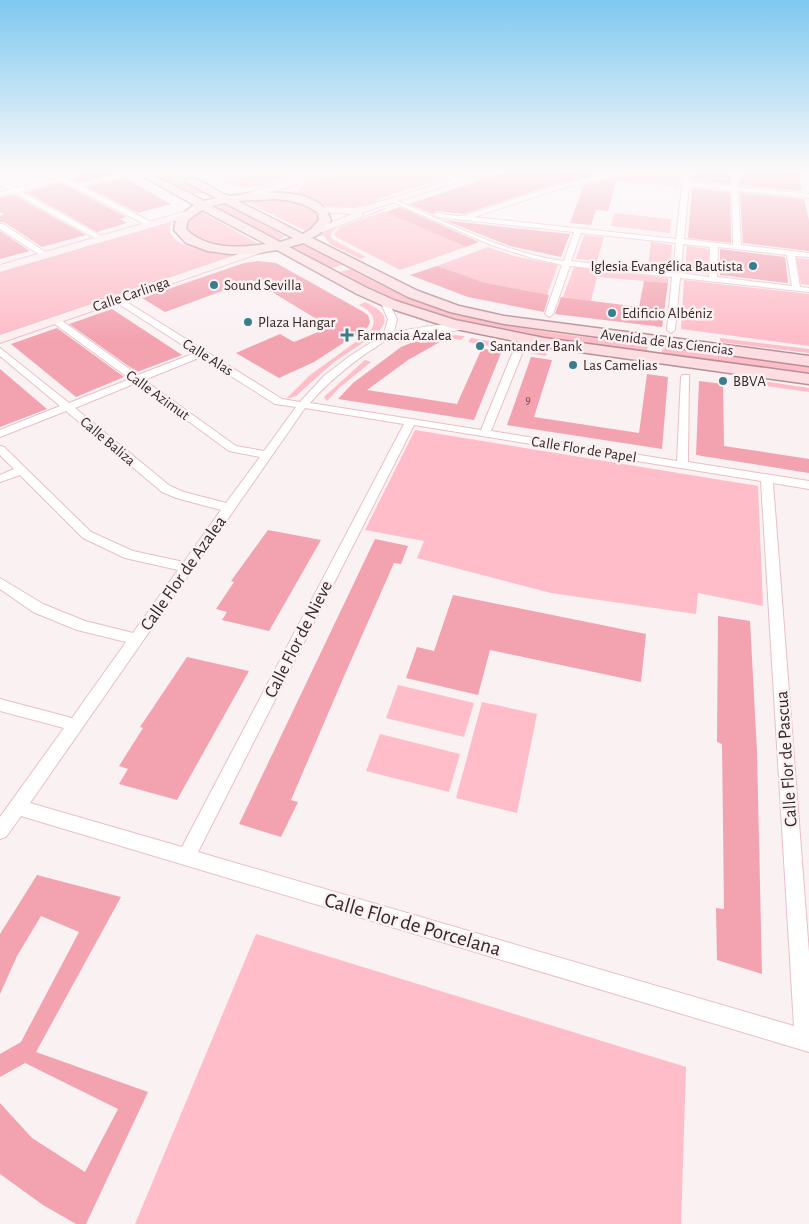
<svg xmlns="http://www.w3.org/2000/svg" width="809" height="1224" viewBox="0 0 809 1224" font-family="'Alegreya Sans',sans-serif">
  <rect width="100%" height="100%" fill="#faf1f3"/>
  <path fill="#febdc8" d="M149 169H157L204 192 195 195Z
    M362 169H473L376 200 379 202C352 211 321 211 297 193L298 189 305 184Z
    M658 169H681L678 189 675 188V186L595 180Z
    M272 170 289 178C267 184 246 193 223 182Z
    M278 199C294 202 308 204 319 217L317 226 311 231 304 230 243 200Z
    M225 204 285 236 278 241 218 208Z
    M384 208 387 209 337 227 331 234V238L336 241 366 257 360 259 330 244 324 236H319L323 230C328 230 375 212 384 208Z
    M198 210 264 247H223L204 243 184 230V223Z
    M385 211 466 247 400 270 336 237 334 234 340 227Z
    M614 213 671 219 670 233 611 226Z
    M172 220C156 250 225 253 241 254L0 336V271Z
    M584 235 604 237 597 261 576 259Z
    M299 242 342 265 332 268 287 246Z
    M651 242 672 245 670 269 648 267Z
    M687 246 709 249 708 274 685 271Z
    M488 247 514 256 558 265 547 295 486 283 437 266Z
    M796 258 809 259V285L801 284Z
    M574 267 668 278V283L597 277 591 301 563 297Z
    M350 269C369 279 388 289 408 297 485 328 568 334 648 345L647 352C570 341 489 335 415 308 389 298 364 285 340 272Z
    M684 280 809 294V346L681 329Z
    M365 302C381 310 393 317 377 333L370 331C379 318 370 311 359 305Z
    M428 333 465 336 461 340C440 336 421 336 400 343L395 341 410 336Z
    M364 336 370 338 334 362 296 396 286 399 310 375Z
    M471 338 547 351 546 356 468 342Z
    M720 338 809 349V353L720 342Z
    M663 347 809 366V373L662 354Z
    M365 360 371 362 339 388 327 401 324 397Z
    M743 378 809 388V392L743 383Z
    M415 430 758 486 763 606 698 593 696 614 551 593 417 558 424 541 365 530Z
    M398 685 474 703 464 737 386 718Z
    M482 702 537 714 517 813 456 798Z
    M380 734 460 754 449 792 366 771Z
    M256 934 686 1067 681 1224H135Z"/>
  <path fill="#f3a2b0" d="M80 169H109L117 174 77 182 72 179 82 177Z
    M522 169H619L546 187 464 214 437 211 432 214 409 204 499 174Z
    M693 169H729V184L692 180Z
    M739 169H797L802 191 740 185Z
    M617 177 608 211 596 210 591 225 570 223 584 185Z
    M125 178 171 204 138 213 87 187Z
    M62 183 126 217 120 219 127 223 97 232 26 192Z
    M692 188 730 192 731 243 688 238Z
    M740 193 804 199 809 220V251L743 243Z
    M14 195 86 235 42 247 4 222H0V216L4 214 0 212V198Z
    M400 207 479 242 466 247 386 212Z
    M444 220 451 221 570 234 561 257 510 246Z
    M0 231 30 251 0 259Z
    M720 249 785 257 788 283 720 275Z
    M257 261 276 263 362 311 368 315 370 322 368 327 314 362 279 378 236 353 280 334 294 342 330 327 252 280 165 312 142 298 244 263Z
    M437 266 486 283 549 295 544 312 468 297 410 275Z
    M644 281 668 283 662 327 555 314 561 297 639 307Z
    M112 309 182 355 137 372 69 324Z
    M57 328 124 377 76 397 11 344Z
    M444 336 445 339 408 360 367 390 457 404 482 348 501 353 474 420 338 399 353 383 401 347 411 343Z
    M531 357 552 360 534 417 639 433 647 374 668 377 662 449 507 425Z
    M0 369 47 409 0 427Z
    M699 381 723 384 724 446 809 459V473L696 455Z
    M268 530 321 540 269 631 222 620 227 612 216 609 234 582 231 581Z
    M375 539 408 546 401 564 394 563 345 674 291 800 298 802 281 837 239 824Z
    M453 595 646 634 641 682 490 650 478 695 406 678 417 647 434 651Z
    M718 616 750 621 757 752 762 974 717 960 716 908 724 909 722 744 717 742Z
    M187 657 249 671 177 800 119 784 128 769 119 766 143 728 140 727Z
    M37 875 121 897 36 1052 148 1092 86 1224H76L43 1205 0 1174V1103L32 1138 85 1172 118 1109 25 1063 0 1077V1054L21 1042 79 932 41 916 17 956 0 994V934Z"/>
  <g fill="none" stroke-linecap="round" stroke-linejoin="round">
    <g stroke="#e9bfc5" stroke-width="2">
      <path id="street" d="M40 169H48L77 184 124 174V176L82 186 155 224 148 226 62 181 21 191 103 237 104 239 100 241 14 193 0 196V192L9 190 0 185V180L16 188 57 178Z
        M278 169H286L301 176 296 177Z
        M629 169H641L555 190 474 217 676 239 684 169H690L689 182 731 186V169H737L738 187 809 194V198L738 191 741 245 809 253V257L795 256 800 287 809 288V292L680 278 675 330 671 333 667 330 672 277 570 266 553 314 549 317 545 314 562 265 532 258 491 245 390 201 395 200C447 222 507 254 564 261L574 232 437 217 434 215 437 213C445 214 460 218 467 215 520 197 573 179 629 169ZM689 186 732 190 733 245 684 239ZM581 233 676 243 673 273 571 261ZM683 244 710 247 709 277 681 273ZM718 247 787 255 792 286 717 277Z
        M0 224H3L50 255 43 257 0 229Z
        M117 296 282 399 300 402 324 376 347 358 384 334 388 319 381 303 388 301 397 319 394 332C409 330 455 319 466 328 461 333 405 333 391 338 384 340 377 347 371 350 348 366 328 382 310 403L481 430 512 354 517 351 522 354 491 431 677 461 681 377 683 375H689L688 462 809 481V489L773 483 809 953V1052L21 816 6 837 0 839V817L64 728 0 711V699L72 718 126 642 77 630 33 612 0 589V578L43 604 85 621 133 633 178 570 125 558 83 538 20 475 0 482V475L14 469 0 455V446L4 447 91 532 133 551 184 562 221 510 176 498 162 492 66 411 0 437V430L60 406 0 356V348L69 403 130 379 52 322V318H58L138 375 195 353 114 301 113 299ZM201 357 275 404 296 407 264 451 236 446 144 380ZM136 383 229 451 260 457 226 503 184 492 170 486 75 408ZM305 408 404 424 182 847 30 803ZM414 425 761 481 794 1026 198 852Z"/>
    </g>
    <g stroke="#e9bfc5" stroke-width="2">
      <path id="secondary" d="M336 169H350L250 198 247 199 242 196 244 194Z
        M485 169H498L361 213 363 215 362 217 322 232 318 233 313 230 352 214 320 212 315 209 316 207 353 208 366 206Z
        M190 210 194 211V215L0 272V265Z
        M262 246 266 247 267 249 266 251 0 343V335Z"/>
    </g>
    <g stroke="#b69095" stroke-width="3">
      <path id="primary" d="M130 169H142L204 201 216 198 187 183 186 181 187 179C200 176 214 191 226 195 233 197 243 194 249 193 275 192 323 189 331 221L319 234 312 238 418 291 459 306 504 316 809 356V366L504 324 450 312 408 297 303 243 289 247 367 288 396 301 455 320 544 338 809 374V384L544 347 451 328 386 307 357 294 277 250 253 254H229L208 251 186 243 174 230 176 219 194 205ZM275 199C291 200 305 203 318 213L319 220 311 229 303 234 238 201ZM225 203 293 238 280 242 212 206ZM202 210 266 244C239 248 207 250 186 229L188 220Z"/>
    </g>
    <use href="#street" fill="#fff" fill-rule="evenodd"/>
    <use href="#secondary" fill="#feeef1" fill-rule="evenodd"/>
    <use href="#primary" fill="#fcdee2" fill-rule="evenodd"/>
  </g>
  <linearGradient id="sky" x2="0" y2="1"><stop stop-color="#7ec8ef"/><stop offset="0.5" stop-color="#fdf9fa"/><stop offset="1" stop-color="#fdf9fa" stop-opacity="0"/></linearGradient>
  <rect width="809" height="340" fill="url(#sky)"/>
  <g fill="#397e8c" stroke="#faf1f3" stroke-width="2">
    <circle cx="753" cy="266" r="5"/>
    <circle cx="214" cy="285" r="5"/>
    <circle cx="612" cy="313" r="5"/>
    <circle cx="248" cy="322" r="5"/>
    <path d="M344.5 327.5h5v5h5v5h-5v5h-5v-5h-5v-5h5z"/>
    <circle cx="480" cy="346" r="5"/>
    <circle cx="573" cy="365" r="5"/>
    <circle cx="723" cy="381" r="5"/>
  </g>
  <g text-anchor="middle" stroke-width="5" stroke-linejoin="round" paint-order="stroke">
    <g font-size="12" fill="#66464b">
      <text x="528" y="404">9</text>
    </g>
    <g font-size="15" fill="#372729" stroke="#faf1f3" text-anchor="start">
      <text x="743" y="271" text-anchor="end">Iglesia Evangélica Bautista</text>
      <text x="224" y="290">Sound Sevilla</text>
      <text x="622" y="318">Edificio Albéniz</text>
      <text x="258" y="327">Plaza Hangar</text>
      <text x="357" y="340">Farmacia Azalea</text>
      <text x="490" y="351">Santander Bank</text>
      <text x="583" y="370">Las Camelias</text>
      <text x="733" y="386">BBVA</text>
    </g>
    <g font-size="15" fill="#372729" stroke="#faf1f3">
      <text transform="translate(131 294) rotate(-19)" y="5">Calle Carlinga</text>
      <text transform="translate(667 342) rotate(7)" y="5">Avenida de las Ciencias</text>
      <text transform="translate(208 357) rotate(32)" y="5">Calle Alas</text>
      <text transform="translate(158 395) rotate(36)" y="5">Calle Azimut</text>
      <text transform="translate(108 441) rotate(40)" y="5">Calle Baliza</text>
      <text transform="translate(584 449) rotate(9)" y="5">Calle Flor de Papel</text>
    </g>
    <g font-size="18" fill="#372729" stroke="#faf1f3">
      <text transform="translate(183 573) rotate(-55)" y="6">Calle Flor de Azalea</text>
      <text transform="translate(298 639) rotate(-63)" y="6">Calle Flor de Nieve</text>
      <text transform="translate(786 759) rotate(-94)" y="6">Calle Flor de Pascua</text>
    </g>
    <g font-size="21" fill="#372729" stroke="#faf1f3">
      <text transform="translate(413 924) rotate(16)" y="7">Calle Flor de Porcelana</text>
    </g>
  </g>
</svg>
